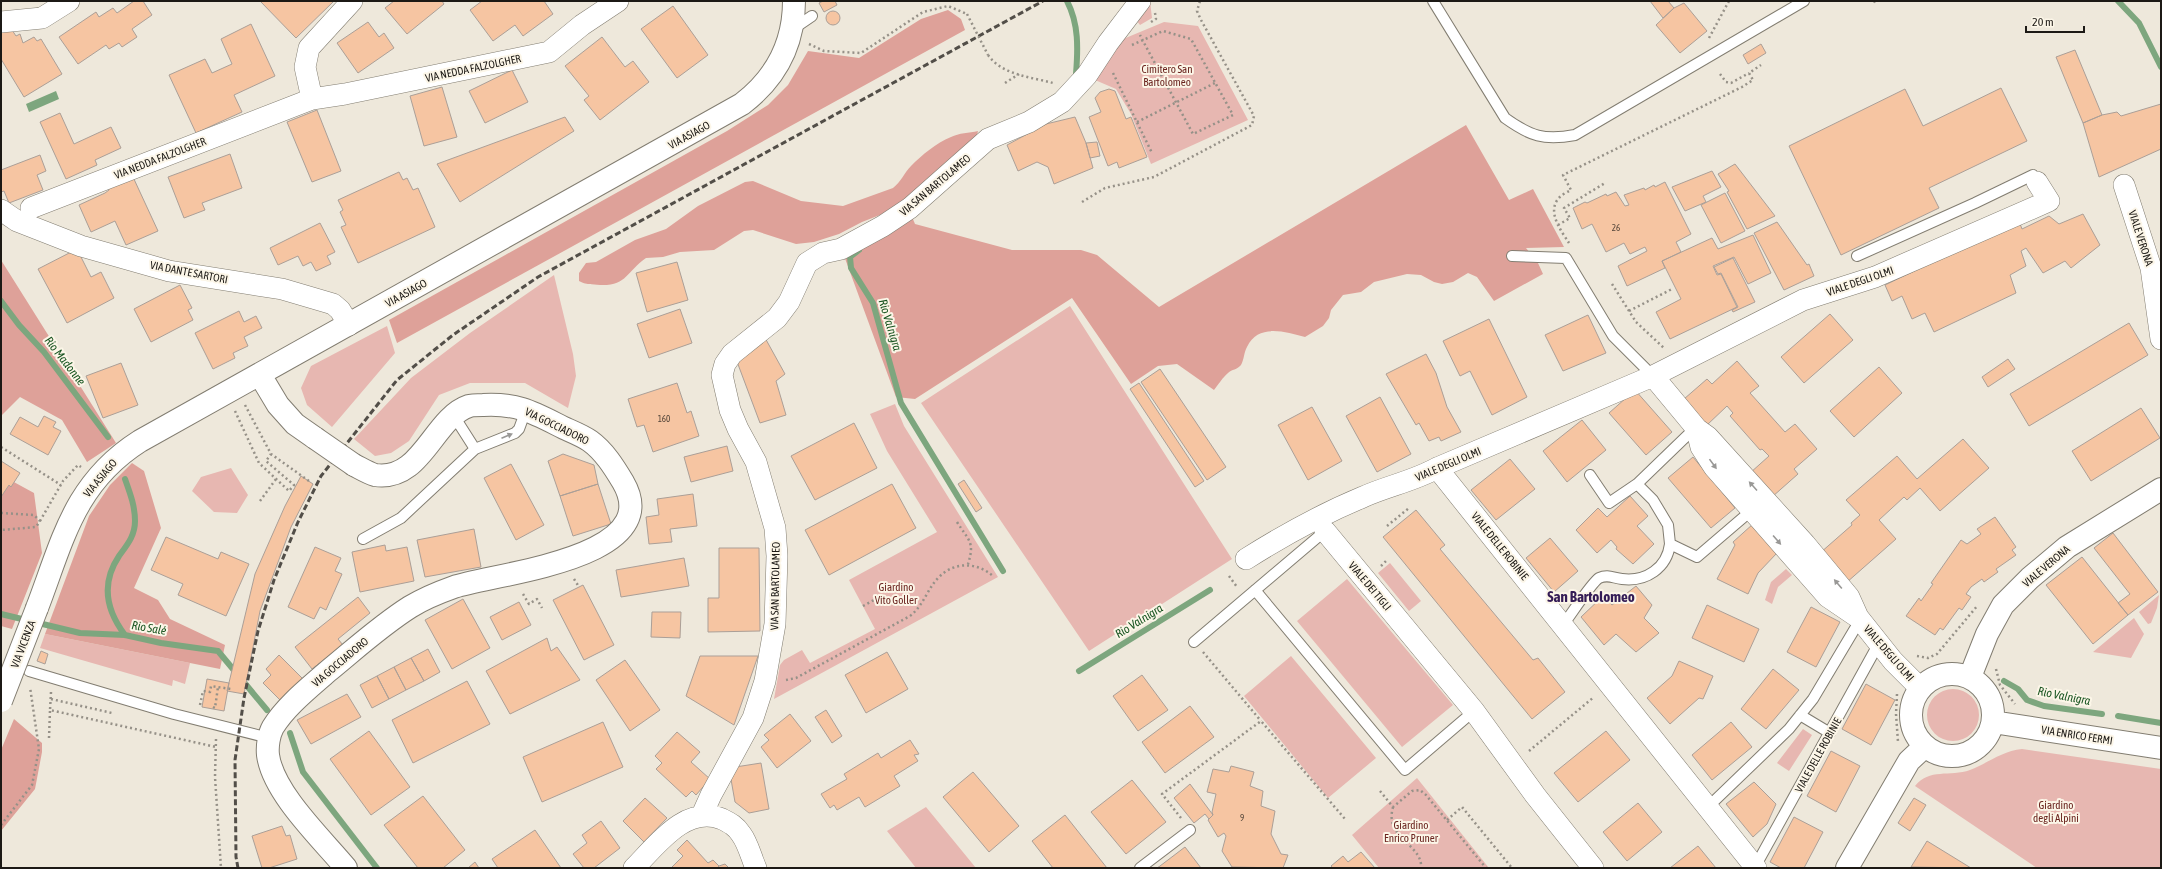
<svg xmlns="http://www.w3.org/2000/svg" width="2162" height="869" viewBox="0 0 2162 869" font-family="'Asap Condensed',sans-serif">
  <rect width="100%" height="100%" fill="#eee8db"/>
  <path fill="#e7b7b1" d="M1145 1H1150L1152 18 1140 25 1133 16Z
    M1164 22 1198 26 1248 120 1151 164 1131 114 1116 89 1095 80 1116 42Z
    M554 275 573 354 576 376 568 408 525 383H470L439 395 409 441 391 453 375 456 354 439 411 378 470 333Z
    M1070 306 1232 559 1089 651 921 403Z
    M387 326 395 353 332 427 307 405 301 388 311 366Z
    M895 404 904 426 998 577 774 699 780 665 784 660 802 650 810 663 875 629 849 580 937 532 887 451 870 414Z
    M231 468 248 495 237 513 214 512 192 491 201 477Z
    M1390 563 1421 601 1409 611 1378 573Z
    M1786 569 1792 575 1778 587 1772 604 1765 600 1771 582Z
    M1347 579 1453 705 1402 747 1297 621Z
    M2159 595 2157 608 2151 623 2148 624 2139 612Z
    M2134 618 2144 634 2131 658 2093 652Z
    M45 634 190 663 185 684 173 680 172 686 40 648Z
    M1291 656 1376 758 1328 798 1244 696Z
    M1927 715a26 26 0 1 1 52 0a26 26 0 1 1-52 0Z
    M1803 729 1812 735 1789 771 1777 763Z
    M2022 749 2161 769V868H2037L1915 786C1929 768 1950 777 1970 770 1988 763 2002 751 2022 749Z
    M1417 778 1489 868H1379L1352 835Z
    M926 807 976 868H916L887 831Z"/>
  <path fill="#dea199" d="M948 10 961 19 965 30 397 343 389 320 727 131 768 105 788 85 808 51 859 58 921 19Z
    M1466 125 1509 200 1533 189 1564 247 1526 248 1538 263 1543 274 1494 301 1477 277 1468 273 1453 282 1442 284 1434 282 1421 275 1407 274 1374 282 1361 292 1343 295 1331 310 1329 318 1323 326 1305 337C1285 332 1258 323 1247 347 1244 352 1244 360 1241 365 1237 370 1232 369 1228 373 1223 377 1218 385 1214 390L1177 364 1158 366 1131 384 1072 298 915 399 896 397 843 253 910 212 915 224 1012 250H1081L1097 255 1159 307Z
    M978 131 976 139 915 196 885 213 862 222 839 234 814 242 796 244 753 230 744 231 714 250 680 252 663 257 646 258C626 272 627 286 600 285 592 284 586 285 579 281V273L586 263 596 262 635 240 666 229 698 206 745 182 753 181 801 201 843 206 893 188C901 182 904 173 911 166 922 155 936 143 951 137 959 133 969 133 978 131Z
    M1 260 116 443 87 462 62 420 20 397 1 416Z
    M132 463 144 471 161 528 134 588 158 600 170 619 225 645 220 669 45 634 89 516 110 485Z
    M1 475 34 493 42 553 12 629 1 626Z
    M14 719 42 743V752L35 789 1 831V750Z"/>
  <path fill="#7da67e" d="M56 91 59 99 29 112 26 104Z"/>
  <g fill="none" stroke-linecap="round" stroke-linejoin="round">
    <path stroke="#7da67e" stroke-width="6" d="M1067 1C1079 24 1078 49 1076 74
      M2118 1 2139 23 2161 67
      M859 250 850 257 851 268 873 303 901 403 1003 571
      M1 301 19 325 44 352 108 437
      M125 479C130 493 135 506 135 521 135 536 127 545 119 556 101 583 106 610 125 635
      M1 614 80 633 125 635 161 643 218 651 267 710
      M1079 671 1210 590
      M2004 681 2018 689 2027 700 2044 706 2102 714
      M2118 716 2161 723
      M290 733 303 772 377 868"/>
  </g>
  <path fill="#f6c5a2" stroke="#ab9f97" d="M134 1H143L152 15 132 29 137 37 122 47 119 43 109 49 106 45 78 64 59 37 96 12 99 17 113 8 117 13Z
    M260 1H334L296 38Z
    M394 1H442L444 4 407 34 385 8Z
    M482 1H544L553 14 523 36 515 25 493 41 470 10Z
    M823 1H835L837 5 824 12 819 3Z
    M1650 1H1668L1674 8 1663 18Z
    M1684 3 1707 31 1680 53 1656 25 1674 8Z
    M673 6 708 55 677 78 641 29Z
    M826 18a7 7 0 1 1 14 0a7 7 0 1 1-14 0Z
    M368 22 379 37 384 33 394 48 358 73 337 43Z
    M251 24 275 76 234 95 242 112 196 133 169 75 205 59 212 73 232 64 221 39Z
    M10 27 16 36 20 34 23 43 34 37 37 41 41 39 62 74 24 97 1 59V28Z
    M602 37 625 67 633 61 649 82 600 120 584 100 589 96 565 66Z
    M1761 44 1766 53 1748 64 1743 55Z
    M2075 50 2102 115 2083 123 2056 57Z
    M512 70 528 102 485 123 469 91Z
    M442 87 457 137 424 146 410 96Z
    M2001 88 2027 141 1929 188 1939 208 1841 255 1789 146 1905 89 1923 126Z
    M1109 89 1115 91 1126 119 1131 117 1147 157 1119 168 1117 162 1108 166 1089 117 1101 112 1095 98 1100 92Z
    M2161 104V149L2099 177 2083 123 2102 115 2117 112 2121 116Z
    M317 110 341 171 312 182 287 122Z
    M60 113 74 144 111 127 121 148 95 160 97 165 66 179 40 122Z
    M565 117 574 131 460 202 437 164Z
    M1075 117 1086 143 1093 168 1054 184 1048 167 1037 162 1018 171 1007 145 1046 124Z
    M1097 142 1100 156 1090 158 1086 143Z
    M230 154 242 188 202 203 205 210 184 218 168 177Z
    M40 155 46 171 37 175 43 190 9 203 4 191 1 192V170Z
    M1735 164 1775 216 1747 229 1727 192 1729 191 1718 174Z
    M1712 171 1721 187 1703 196 1706 202 1685 211 1672 187Z
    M399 172 403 180 407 178 413 190 418 188 435 227 358 263 341 227 346 225 340 212 343 210 338 200Z
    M133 177 158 231 126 245 115 221 91 232 79 205 105 193 109 190 106 182Z
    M1665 182 1691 234 1676 242 1681 252 1662 261 1665 268 1627 286 1618 266 1647 251 1645 247 1630 254 1624 243 1606 252 1592 224 1582 229 1573 208 1585 202 1587 203 1606 194 1607 196 1616 192 1625 206 1629 205 1624 195 1644 188 1645 190 1654 185 1655 187Z
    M1725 193 1745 231 1721 243 1701 205Z
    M2083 214 2100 245 2071 268 2065 261 2043 273 2026 248 2021 251 2026 266 2010 275 2016 293 1934 332 1925 313 1912 319 1902 296 1892 301 1885 285 2019 221 2022 229 2049 216 2059 224Z
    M1777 222 1807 265 1809 264 1814 276 1784 290 1754 233Z
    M320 223 335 252 327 256 331 264 316 271 311 262 303 266 298 256 278 265 270 248Z
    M1753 235 1771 273 1748 284 1734 257 1713 266 1717 275 1721 274 1737 307 1670 339 1656 312 1681 299 1662 261 1712 238 1718 249Z
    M77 249 91 277 101 272 114 298 67 323 38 269Z
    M1733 258 1755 302 1733 312 1732 310 1738 307 1721 273 1718 274 1714 267Z
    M677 262 688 300 647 312 636 273Z
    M180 285 192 308 188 310 193 320 151 342 134 309Z
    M680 309 692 343 649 358 637 324Z
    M239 311 244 322 256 316 262 328 244 337 248 346 233 353 235 358 213 369 195 333Z
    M1830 314 1853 340 1804 383 1781 357Z
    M1588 315 1606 353 1563 371 1545 335Z
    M1489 319 1527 397 1492 415 1470 371 1460 376 1443 341Z
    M2129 323 2148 355 2029 426 2010 394Z
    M764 336 785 374 776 381 786 415 760 423 736 359Z
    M1426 354 1436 373 1447 407 1461 432 1441 441 1439 437 1429 441 1419 423 1416 425 1386 374Z
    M2008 359 2015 369 1988 387 1982 377Z
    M1737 361 1759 386 1750 393 1785 432 1795 424 1817 449 1794 469 1798 474 1772 497 1750 473 1769 456 1762 449 1760 450 1730 416 1733 413 1727 406 1707 425 1684 399 1707 379 1712 384Z
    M121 363 138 405 103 418 86 376Z
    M1879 367 1902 393 1854 437 1830 411Z
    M1160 369 1226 467 1207 480 1141 382Z
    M677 383 687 413 691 411 699 436 653 452 644 425 637 427 628 399Z
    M1139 383 1204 481 1195 487 1130 389Z
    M1635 390 1672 432 1646 455 1609 413Z
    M1380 397 1411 454 1377 472 1346 416Z
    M1312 407 1342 461 1308 480 1278 425Z
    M2141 408 2160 438 2091 481 2072 451Z
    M44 416 56 422 53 427 61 431 48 455 10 434 20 417 38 427Z
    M1582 420 1606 450 1567 482 1543 451Z
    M854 423 877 468 815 500 791 456Z
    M1963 439 1989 468 1940 511 1920 488 1907 500 1904 497 1879 520 1896 539 1846 583 1820 553 1852 525 1851 523 1860 515 1846 500 1897 456 1917 479Z
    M727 446 733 471 691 482 684 457Z
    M563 454 594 465 598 484 560 496 548 461Z
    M1693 457 1735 508 1711 528 1668 478Z
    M1510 459 1535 489 1496 520 1471 490Z
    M1 461 20 473 11 487 9 485 1 497Z
    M511 464 544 525 516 540 484 478Z
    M301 476 313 484 291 527 260 611 244 694 227 691 255 574 285 506Z
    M964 480 982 508 976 512 958 484Z
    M598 484 611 524 573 536 560 496Z
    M892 484 916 528 829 575 805 530Z
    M693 494 697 526 670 529 672 542 649 544 646 517 659 515 657 499Z
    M1630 496 1648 516 1637 526 1654 544 1633 564 1616 549 1617 547 1611 540 1597 553 1576 530 1598 508 1607 517Z
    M1416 510 1445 545 1440 549 1533 660 1538 658 1565 692 1532 719 1383 537Z
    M1995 517 2016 547 2012 550 2016 555 1996 569 1998 572 1984 582 1982 579 1971 587 1966 594 1971 597 1962 610 1959 608 1943 630 1940 628 1935 635 1906 616 1919 598 1921 601 1933 584 1931 583 1961 540 1967 544 1981 534 1977 529Z
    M1753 524 1777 553 1758 573 1748 594 1717 579 1735 545 1733 542Z
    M474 529 481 567 425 577 417 540Z
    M2113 533 2158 592 2128 615 2118 603 2130 594 2094 548Z
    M166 537 218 559 221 552 249 564 226 616 178 595 183 584 151 570Z
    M1550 538 1578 571 1554 592 1526 558Z
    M385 545 386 551 407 547 414 581 360 592 352 552Z
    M315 547 341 558 335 571 342 574 326 610 320 607 314 619 288 607Z
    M719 548H759L760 631 708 632V598H719Z
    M2082 557 2128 615 2093 644 2046 585Z
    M684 558 689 586 621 597 616 570Z
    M583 585 614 645 584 660 553 600Z
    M1636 586 1652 605 1644 618 1659 633 1636 652 1616 634 1604 645 1581 617 1603 596 1612 605Z
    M358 597 370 613 338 639 343 645 312 669 295 647Z
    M463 599 490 648 452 669 425 620Z
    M519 602 531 625 502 640 490 617Z
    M1707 605 1759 629 1744 662 1692 638Z
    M1811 607 1840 622 1816 667 1787 652Z
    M652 612H681L680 638 651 637Z
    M547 638 551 651 557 647 580 680 510 714 486 671Z
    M428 649 440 672 424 681 411 658Z
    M41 651 48 654 45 664 37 661Z
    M887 652 908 689 866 713 845 675Z
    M279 655 303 679 281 701 263 683 271 675 266 669Z
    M700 656H758L734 725 686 696Z
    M411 658 424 681 406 690 394 667Z
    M625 660 660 710 630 731 596 680Z
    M1679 661 1713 676 1703 699 1699 698 1670 724 1647 698 1672 676Z
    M394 667 406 690 389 699 377 676Z
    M1773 669 1799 690 1766 729 1741 709Z
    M1142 675 1168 710 1138 731 1113 696Z
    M377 676 389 699 372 708 360 685Z
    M207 679 229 683 224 711 202 707Z
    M467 681 490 724 413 763 392 720Z
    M1866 684 1895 700 1871 745 1842 729Z
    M347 694 361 717 311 744 297 720Z
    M1190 706 1214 737 1165 773 1142 742Z
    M826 710 842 736 832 743 815 717Z
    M790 714 811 741 777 768 761 747 769 740 764 735Z
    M603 722 623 767 542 802 523 757Z
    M1731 722 1752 747 1712 780 1692 755Z
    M369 731 410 787 371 815 330 759Z
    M1606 731 1630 760 1578 802 1554 773Z
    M677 732 700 752 691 762 710 779 696 795 692 791 686 797 656 769 662 763 655 756Z
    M910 740 919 754 914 755 918 761 894 776 900 786 865 807 859 797 837 810 834 805 830 808 821 794 847 779 844 774 878 753 881 758Z
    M1831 751 1860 766 1836 812 1807 796Z
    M761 763 769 809 749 813 735 802 729 768Z
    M1231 766 1254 772 1250 786 1263 791 1261 806 1275 811 1271 834 1281 854 1288 855 1283 868 1232 867 1222 851 1226 836 1224 833 1218 837 1208 820 1213 815 1212 812 1216 794 1207 792 1213 769 1229 772Z
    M973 772 1019 826 989 852 943 797Z
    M1132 780 1166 822 1126 854 1091 812Z
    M1754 782 1776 804 1767 824 1753 837 1726 804Z
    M1190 784 1213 815 1209 819 1205 814 1194 823 1174 798Z
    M423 796 465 850 443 868H418L384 825Z
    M645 798 667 818 644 842 623 821Z
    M1914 798 1926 805 1910 831 1898 823Z
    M1638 803 1662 832 1627 861 1603 832Z
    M1065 815 1107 868H1053L1032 841Z
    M1794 817 1823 832 1804 868H1781L1770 862Z
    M601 821 620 848 594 868H584L573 854 587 843 582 835Z
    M282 826 286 836 290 835 297 859 269 868H262L252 836Z
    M535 830 561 868H498L492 859Z
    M687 840 708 863 713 860 719 866 717 868H671L683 856 677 850Z
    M1927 841 1971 868 1911 867Z
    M1698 846 1716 868H1670Z
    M1185 847 1201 868H1157L1160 866Z
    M1361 852 1375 868H1333L1331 866 1343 856 1348 862Z
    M475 862 479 868H468Z
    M725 864 729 868H717L719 866Z"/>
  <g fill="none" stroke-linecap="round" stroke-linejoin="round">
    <g stroke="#827d71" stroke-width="12">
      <path id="lane" d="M1433 1 1505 118C1530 136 1544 141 1575 135L1804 1
        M793 29 812 16
        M1512 256 1566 258 1613 336 1653 376
        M1857 256 1975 203 2033 175 2036 180
        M1695 428 1637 484 1653 500 1668 525 1670 544 1697 557 1752 510
        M475 449 515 433 519 429 526 410
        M1590 475 1609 503 1637 484
        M363 539 401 518 475 449 454 416
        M1255 590 1405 770 1474 711
        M1563 625C1570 616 1592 582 1599 578 1608 574 1613 578 1622 579 1646 582 1667 568 1670 544
        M1194 642 1325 531
        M29 671 174 714 269 738
        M1800 715 1830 733
        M1708 807 1789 729 1813 699 1860 620
        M1755 867 1879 643
        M1140 868 1190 830"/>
    </g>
    <g stroke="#827d71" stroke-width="22">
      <path id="street" d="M1 22 42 18 69 1
        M312 99 305 67 309 48 352 1
        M2124 185 2151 268 2161 339
        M31 208 312 99 345 94 549 52 582 25 618 1
        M1 210 17 221 81 246 169 271 282 289 333 304 340 310 349 325
        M1653 376 1697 429 1708 437 1805 544 1849 597 1858 617 1893 661 1920 688
        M1697 431 1701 447 1714 467 1828 597 1856 616
        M1437 468 1756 868
        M1325 531 1474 711 1535 795 1593 868
        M1246 559C1284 535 1322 514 1363 497 1387 486 1414 481 1437 468L1653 376 1803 300 1875 277 2049 201 2037 182
        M702 815 711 795 753 718 765 681 775 624 777 556 775 528 756 462 738 429 730 410 722 375 725 364 732 354 777 318 789 302 807 263 823 253 841 249 883 226 910 208 988 139 1029 122 1062 102 1087 75 1108 43 1140 1
        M634 868C656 846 686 804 722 819 730 823 736 826 741 834 748 843 751 857 756 868"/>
    </g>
    <g stroke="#827d71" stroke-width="24">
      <path id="secondary" d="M260 375 278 405 295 424 315 438
        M37 608C63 540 74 483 140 441L742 104C776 78 794 44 794 1
        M1911 715a41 41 0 1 1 82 0a41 41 0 1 1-82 0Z
        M1970 677 1987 634 2003 605 2030 578 2067 547 2161 489
        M1993 722 2161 748
        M346 868C322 839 273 793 268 755 267 746 269 734 273 727 286 706 309 688 327 672 354 650 380 626 410 607 423 599 440 592 454 587 495 573 668 559 623 482 614 467 604 451 590 441 583 436 573 432 564 428 534 413 518 403 483 405 479 405 472 405 469 406 433 418 422 482 375 475 368 473 360 468 354 465
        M1847 868 1909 761 1925 746"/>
    </g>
    <path stroke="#969188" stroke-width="2.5" stroke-dasharray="2 3" stroke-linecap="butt" d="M1874 1 1876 4
      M1151 22 1156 19 1155 13
      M1709 38 1729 1
      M809 44 824 51 861 53 923 12 948 6 967 14
      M1132 45 1163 31 1191 39 1233 115 1193 134 1143 41 1140 35
      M988 55C1002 75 1031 77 1053 83
      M1113 73 1152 153
      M1720 74 1726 82 1731 83 1749 73
      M1005 83 1019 74
      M1137 122 1215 83
      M1082 202 1105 188 1154 177 1252 125 1254 116 1201 20 1197 11 1200 1
      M1558 225 1570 218 1564 208 1605 183
      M1569 243C1562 232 1547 213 1558 199 1561 195 1567 192 1571 190L1563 175 1742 87 1753 80 1749 73 1761 65
      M1612 284 1636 322 1665 349
      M1629 311 1672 289
      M245 405 271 454 309 481
      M235 411 259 463 289 491 294 485 266 461 271 454
      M1 447 61 485
      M260 501 276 479
      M1 513 34 515 40 521 36 527 1 530
      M40 521 63 481 78 465 81 467
      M957 522C969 541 975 542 968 564
      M1387 526 1409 508
      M1381 566 1386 561
      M1229 576 1237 587
      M574 579 579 587
      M523 594 529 604 537 599 542 608
      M863 606 874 600
      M1203 652 1261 721
      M1917 656 1928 658 1937 654 1978 605
      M1996 669 2000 685 2015 704
      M786 680 796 678 910 616C924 605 927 589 939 577 955 561 978 562 994 577
      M51 692 50 710 216 747
      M1897 694 1896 714 1898 742
      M51 699 112 713
      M200 705 203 691 210 692 211 686 231 689
      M213 707 215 708 218 687
      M49 738 50 710
      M216 739 215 777 221 868
      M1529 751 1594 697
      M1380 791 1393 807 1412 791 1420 790 1426 795 1486 868
      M1393 807C1392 811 1391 816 1392 820 1394 840 1423 848 1421 868
      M1181 818 1162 794 1261 721 1345 819
      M1447 820 1462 807 1512 868
      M1 825 32 785 39 749 30 687"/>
    <use href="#lane" stroke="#fff" stroke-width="10"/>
    <use href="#street" stroke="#fff" stroke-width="21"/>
    <use href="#secondary" stroke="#fff" stroke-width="22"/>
    <path stroke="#524e48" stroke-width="3" stroke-dasharray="6 3" stroke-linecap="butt" d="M238 868 236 857 235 760 244 698 258 631 274 580 298 522 321 476 397 380 453 335 538 277 1043 1"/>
    <g stroke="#827d71" stroke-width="24" stroke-linecap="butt">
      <path id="secondary-bridge" d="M315 438 354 465
        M1 701 37 608"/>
    </g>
    <path stroke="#969188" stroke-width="2.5" stroke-dasharray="2 3" stroke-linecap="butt" d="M967 14 988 55"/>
    <use href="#secondary-bridge" stroke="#fff" stroke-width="22"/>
  </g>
  <defs><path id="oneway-solid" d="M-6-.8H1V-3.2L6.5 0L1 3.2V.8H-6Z"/></defs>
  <g fill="#999896">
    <use href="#oneway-solid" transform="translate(507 436) rotate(-23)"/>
    <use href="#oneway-solid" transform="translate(1713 464) rotate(54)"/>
    <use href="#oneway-solid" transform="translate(1753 486) rotate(-132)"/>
    <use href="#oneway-solid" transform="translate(1777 540) rotate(49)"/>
    <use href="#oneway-solid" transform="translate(1838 584) rotate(-130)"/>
  </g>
  <g text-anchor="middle" stroke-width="4" stroke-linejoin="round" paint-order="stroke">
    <g font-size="9" fill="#524438">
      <text x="1616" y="231">26</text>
      <text x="664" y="422">160</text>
      <text x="1242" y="821">9</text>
    </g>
    <g font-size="11" fill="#1c1915" stroke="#fcf6e8">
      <text transform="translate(473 68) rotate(-12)" y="4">VIA NEDDA FALZOLGHER</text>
      <text transform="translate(689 135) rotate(-29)" y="4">VIA ASIAGO</text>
      <text transform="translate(160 158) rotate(-21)" y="4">VIA NEDDA FALZOLGHER</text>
      <text transform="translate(935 185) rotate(-40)" y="4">VIA SAN BARTOLAMEO</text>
      <text transform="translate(2141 238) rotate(72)" y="4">VIALE VERONA</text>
      <text transform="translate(189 272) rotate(11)" y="4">VIA DANTE SARTORI</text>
      <text transform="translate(1860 281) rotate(-19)" y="4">VIALE DEGLI OLMI</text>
      <text transform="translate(406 293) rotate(-29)" y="4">VIA ASIAGO</text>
      <text transform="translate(557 426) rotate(26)" y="4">VIA GOCCIADORO</text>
      <text transform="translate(1448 464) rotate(-23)" y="4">VIALE DEGLI OLMI</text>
      <text transform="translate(100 478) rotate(-50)" y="4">VIA ASIAGO</text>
      <text transform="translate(1500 546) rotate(51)" y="4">VIALE DELLE ROBINIE</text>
      <text transform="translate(2046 566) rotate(-40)" y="4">VIALE VERONA</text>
      <text transform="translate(775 586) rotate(-89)" y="4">VIA SAN BARTOLAMEO</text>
      <text transform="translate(1370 586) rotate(50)" y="4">VIALE DEI TIGLI</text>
      <text transform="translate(23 644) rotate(-69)" y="4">VIA VICENZA</text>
      <text transform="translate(1889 653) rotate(49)" y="4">VIALE DEGLI OLMI</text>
      <text transform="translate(340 662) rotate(-40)" y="4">VIA GOCCIADORO</text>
      <text transform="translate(2077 735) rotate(9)" y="4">VIA ENRICO FERMI</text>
      <text transform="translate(1818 755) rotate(-61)" y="4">VIALE DELLE ROBINIE</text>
    </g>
    <g font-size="11" fill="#69221d" stroke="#fcf6e8">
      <text x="1167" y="73">Cimitero San<tspan x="1167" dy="13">Bartolomeo</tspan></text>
      <text x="896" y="591">Giardino<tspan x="896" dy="13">Vito Goller</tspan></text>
      <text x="2056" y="809">Giardino<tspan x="2056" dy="13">degli Alpini</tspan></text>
      <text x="1411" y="829">Giardino<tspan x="1411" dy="13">Enrico Pruner</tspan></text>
    </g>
    <g font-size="12" font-style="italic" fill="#185420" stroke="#fcf6e8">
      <text transform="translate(890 325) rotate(73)" y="4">Rio Valnigra</text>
      <text transform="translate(65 361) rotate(52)" y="4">Rio Madonne</text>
      <text transform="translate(1139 621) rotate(-32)" y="4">Rio Valnigra</text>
      <text transform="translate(149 628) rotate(10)" y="4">Rio Salé</text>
      <text transform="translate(2064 696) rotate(11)" y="4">Rio Valnigra</text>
    </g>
    <g font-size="15" font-weight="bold" fill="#341c56" stroke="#fcf6e8">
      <text x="1591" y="602">San Bartolomeo</text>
    </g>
  </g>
  <rect width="2162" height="869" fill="none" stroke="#1c1915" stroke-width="4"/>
  <path d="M2026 26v6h58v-6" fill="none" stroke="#1c1915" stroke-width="2"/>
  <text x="2032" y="26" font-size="12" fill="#1c1915" stroke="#fcf6e8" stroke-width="3" paint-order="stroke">20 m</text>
</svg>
